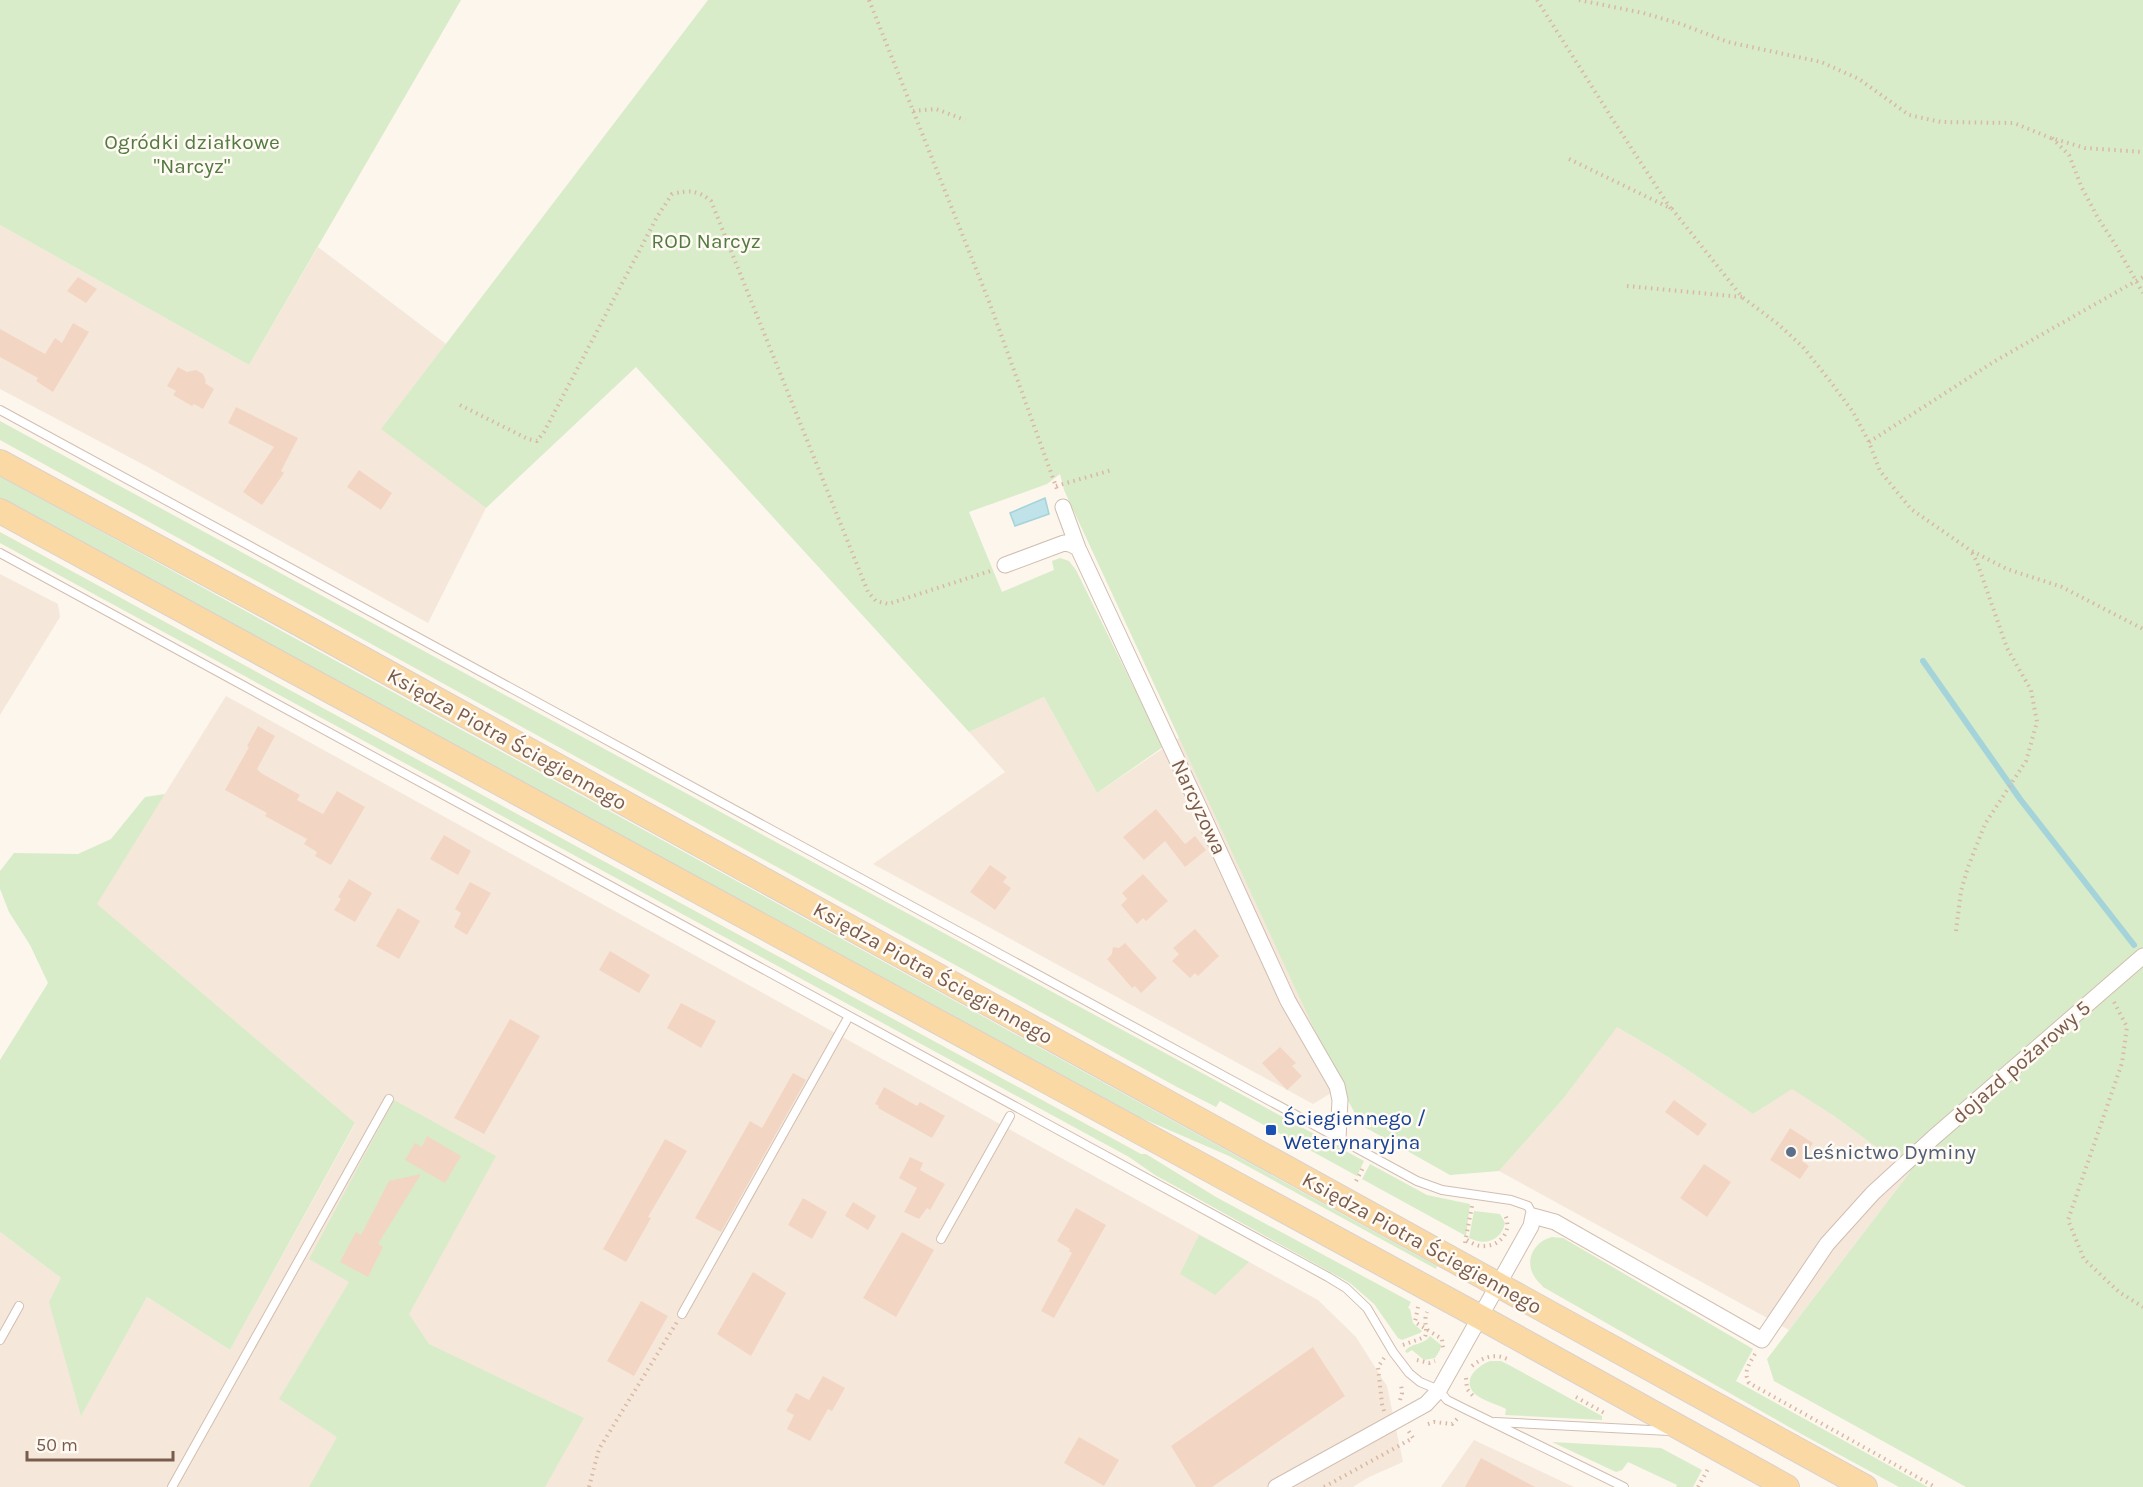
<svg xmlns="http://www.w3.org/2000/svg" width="2143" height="1487" viewBox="0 0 2143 1487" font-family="Karla,sans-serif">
  <rect width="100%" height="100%" fill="#fdf6ec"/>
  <path fill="#f5e8da" d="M0 225 249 365 318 247 446 344 382 429 486 508 428 623 146 466 0 389Z
    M0 574 58 604 60 617 0 715Z
    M226 696 1318 1300 1356 1337 1387 1386 1403 1462 1369 1477 1353 1487H0V1232L61 1278 81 1415 147 1297 230 1350 355 1124 96 904Z
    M1044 697 1097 793 1180 737 1341 1087 1313 1104 873 864 1005 772 969 732Z
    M1616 1026 1668 1057 1753 1114 1792 1088 1834 1116 1910 1172 1789 1330 1499 1171 1563 1099Z
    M1474 1440 1574 1487H1441Z"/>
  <path fill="#d8ecc9" d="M0 0H461L249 365 0 225Z
    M708 0H2143V1487H1966L1774 1381 1767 1359 1910 1172 1834 1116 1792 1089 1753 1114 1668 1057 1617 1027 1563 1099 1499 1171 1450 1175 1361 1125 1341 1087 1064 490 1060 474 1047 484 969 512 1002 592 1054 570 1052 561 1060 558 1069 561 1076 570 1163 747 1097 793 1044 697 969 732 636 367 486 508 381 429Z
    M0 421 1364 1161 1357 1176 1220 1101 1216 1107 1177 1087 0 440Z
    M0 476 1437 1266 1436 1269 1229 1156 1139 1117 1079 1084 0 498Z
    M0 532 1141 1154H1146L1216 1197 1411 1302 1408 1308 1410 1309 1413 1323 1422 1331 1420 1333 1402 1340 1398 1338 1374 1304 1350 1283 1155 1175 1129 1157 0 543Z
    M165 794 97 904 355 1123 230 1350 147 1297 81 1416 49 1302 61 1278 0 1232V1060L48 983 30 945 9 912 0 889V871L14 853 78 854 111 839 145 797Z
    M394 1100 496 1156 409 1314 429 1344 584 1418 545 1487H309L337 1437 279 1399 349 1282 309 1259Z
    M1370 1164 1427 1195 1470 1204 1466 1236 1362 1179Z
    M1474 1211 1500 1214 1505 1223C1501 1241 1485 1246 1469 1238Z
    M1199 1235 1249 1262 1215 1295 1180 1274Z
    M1552 1237 1563 1238 1753 1349 1736 1381 1928 1487H1899L1805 1436 1543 1287C1541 1284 1536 1280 1534 1276 1524 1259 1535 1241 1552 1237Z
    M1430 1336 1441 1345 1440 1350 1435 1358 1424 1360 1412 1350 1407 1353 1405 1351C1411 1343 1424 1345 1430 1336Z
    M1490 1361H1501L1509 1365 1602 1416V1420L1505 1415 1506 1409C1497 1404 1483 1401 1475 1394 1461 1380 1477 1366 1490 1361Z
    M1552 1442 1661 1448 1702 1470 1693 1487H1676L1677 1485 1628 1462 1622 1470 1616 1472Z"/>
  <path fill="#bfe3e8" stroke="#a5d3da" stroke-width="1.5" d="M1045 498 1049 514 1015 526 1010 513Z"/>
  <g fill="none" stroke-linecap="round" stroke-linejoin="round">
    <path stroke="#a5d3da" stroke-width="6" d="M1923 661 2020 799 2134 945"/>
  </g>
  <path fill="#f3d5c3" d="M78 277 97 289 86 303 67 291Z
    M73 323 89 332 53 392 36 381 38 378 0 357V329L45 354 55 338 62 343Z
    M178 367 187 372 196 370 203 374 206 381 205 383 214 389 203 409 194 404 192 406 173 395 176 391 167 386Z
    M236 407 298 438 281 471 284 473 262 505 243 492 274 447 228 423Z
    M359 470 392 493 381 510 347 487Z
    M258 726 275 736 257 769 261 773 300 795 297 800 323 814 337 791 365 807 331 865 315 856 317 852 304 844 307 839 265 816 267 813 225 790 249 747 247 746Z
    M1156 809 1185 844 1195 836 1206 850 1185 867 1165 841 1144 860 1123 837Z
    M444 835 471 851 458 875 430 859Z
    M990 865 1007 877 1003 882 1011 888 995 910 970 892Z
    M1143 874 1168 901 1146 921 1143 918 1137 924 1121 905 1127 899 1122 893Z
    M349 879 372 893 355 922 334 910 341 899 338 897Z
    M470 882 491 893 467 935 454 927 461 913 455 909Z
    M398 908 420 921 399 959 376 946Z
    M1195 929 1219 956 1198 976 1195 973 1190 978 1172 961 1179 954 1173 948Z
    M1125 943 1157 978 1141 993 1135 986 1132 988 1107 959 1112 954 1113 947 1119 948Z
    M610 951 650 975 639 993 599 970Z
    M681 1003 716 1021 701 1048 667 1028Z
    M510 1019 540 1036 484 1134 454 1118Z
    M1280 1047 1296 1063 1292 1066 1302 1076 1287 1090 1262 1063Z
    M793 1073 806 1080 721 1232 695 1218 750 1121 762 1128Z
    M884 1087 917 1106 920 1102 945 1116 932 1138 878 1108 879 1106 875 1104Z
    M1674 1100 1707 1124 1698 1136 1665 1112Z
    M1790 1128 1813 1143 1802 1161 1809 1166 1800 1179 1770 1160Z
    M427 1136 461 1156 445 1183 405 1160 415 1143 422 1147Z
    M665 1139 687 1151 648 1217 651 1218 626 1262 603 1249Z
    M910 1157 923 1163 920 1170 945 1184 930 1210 927 1208 919 1219 904 1212 917 1188 899 1178Z
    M1704 1164 1731 1182 1707 1217 1680 1198Z
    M421 1174 378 1244 383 1247 368 1277 340 1262 356 1232 361 1235 389 1181Z
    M803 1198 827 1212 812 1239 788 1225Z
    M853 1202 876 1216 868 1230 845 1216Z
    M1076 1208 1106 1225 1054 1318 1041 1311 1072 1253 1069 1251 1070 1249 1057 1241Z
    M902 1232 934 1250 896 1317 863 1298Z
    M753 1272 786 1293 751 1356 717 1334Z
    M641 1301 668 1316 634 1376 607 1361Z
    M1313 1347 1345 1396 1212 1487H1196L1171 1446Z
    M823 1376 845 1388 832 1411 828 1409 810 1441 787 1429 794 1415 786 1411 796 1393 809 1400Z
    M1079 1437 1119 1460 1104 1486 1064 1463Z
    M1481 1458 1535 1487H1465Z"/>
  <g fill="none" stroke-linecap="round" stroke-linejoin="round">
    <g stroke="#d1beb0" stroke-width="10">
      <path id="lane" d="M0 410 1417 1181 1442 1190 1511 1200 1528 1206 1533 1216
        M0 553 1328 1277 1346 1288 1367 1308 1393 1352 1409 1373 1420 1382 1439 1390 1447 1400 1463 1408 1624 1487
        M941 1239 1010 1116
        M682 1314 849 1016
        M0 1340 19 1306
        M1495 1422 1669 1431
        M172 1487 389 1099"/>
    </g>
    <g stroke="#d1beb0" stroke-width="17">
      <path id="street" d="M1063 507 1078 548
        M1005 565 1064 543 1070 544 1078 548 1199 807 1288 1001 1337 1086 1340 1100 1338 1138
        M1276 1487 1426 1404 1439 1390 1531 1226 1533 1216 1555 1222 1762 1340 1827 1244 1873 1193 1933 1138 2143 956"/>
    </g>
    <g stroke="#dad1cd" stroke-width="26">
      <path id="primary" d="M0 462 298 623 1865 1487
        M0 511 1480 1317 1787 1487"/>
    </g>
    <path stroke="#d9b8a5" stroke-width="4" stroke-dasharray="1.5 4.5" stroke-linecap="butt" d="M869 0 990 304 1058 492
      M1537 0 1615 123 1671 209
      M1579 0 1643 13 1681 24 1728 42 1821 62 1859 79 1909 115 1941 122 2014 123 2051 138 2085 148 2143 152
      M913 111 936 109 965 120
      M2052 138 2069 155 2082 188 2098 218 2115 244 2143 293
      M1569 159 1672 209 1742 297 1778 324 1803 347 1830 381 1853 412 1869 442 1880 471 1911 509 1970 550 2007 569 2062 587 2143 629
      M1627 286 1742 297
      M460 405 528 439 537 441 544 432 657 217 672 194C689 190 698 190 711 201L868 592 876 601 888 604 990 571
      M1869 442 1995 361 2143 277
      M1056 486 1112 470
      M1956 931 1961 891 1968 867 1985 824 2026 761 2037 722 2031 690 2007 648 1977 562 1971 551
      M2114 1002 2127 1027 2122 1063 2068 1220 2084 1259 2119 1292 2143 1307
      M1356 1181 1364 1166
      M1467 1240C1472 1243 1478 1247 1485 1246 1503 1245 1513 1228 1504 1213
      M1465 1243 1472 1206
      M1418 1307 1415 1322 1442 1339 1443 1348
      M1403 1345 1425 1337C1428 1329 1423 1321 1427 1312
      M1755 1354C1749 1364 1743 1372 1749 1383L1935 1487
      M1417 1360 1429 1363 1435 1361
      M1472 1366C1484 1356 1496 1353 1509 1360
      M1466 1378 1467 1389 1474 1397
      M1576 1397 1606 1414
      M1400 1400 1402 1393 1401 1384
      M1384 1411 1382 1404 1378 1367 1384 1358
      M1428 1424 1434 1422 1452 1424 1457 1419
      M589 1487 599 1449 677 1322
      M1324 1487 1413 1438 1408 1430
      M1698 1487 1708 1469"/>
    <use href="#lane" stroke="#fff" stroke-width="8"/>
    <use href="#street" stroke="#fff" stroke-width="15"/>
    <use href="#primary" stroke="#fbd9a5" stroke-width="24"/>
  </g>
  <rect fill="#1a4fb4" stroke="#fffaf3" stroke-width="2" x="1265" y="1124" width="12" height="12" rx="3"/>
  <circle fill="#5c6f8a" stroke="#fffaf3" stroke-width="2" cx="1791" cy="1152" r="6"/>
  <g text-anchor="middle" stroke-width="5" stroke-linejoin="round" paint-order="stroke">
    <g font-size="21" fill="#537a41" stroke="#fffaf3">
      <text x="192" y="149">Ogródki działkowe<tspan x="192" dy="24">"Narcyz"</tspan></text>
      <text x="706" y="248">ROD Narcyz</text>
    </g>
    <g font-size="21" fill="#7a5c4d" stroke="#fffaf3">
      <text transform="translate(507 739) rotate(29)" y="7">Księdza Piotra Ściegiennego</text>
      <text transform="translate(1199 807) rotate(65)" y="7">Narcyzowa</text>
      <text transform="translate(933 973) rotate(29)" y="7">Księdza Piotra Ściegiennego</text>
      <text transform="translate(2021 1062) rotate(-41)" y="7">dojazd pożarowy 5</text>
      <text transform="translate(1422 1243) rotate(29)" y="7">Księdza Piotra Ściegiennego</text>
    </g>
    <g font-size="21" fill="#164399" stroke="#fffaf3" text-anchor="start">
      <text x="1283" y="1125">Ściegiennego /<tspan x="1283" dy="24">Weterynaryjna</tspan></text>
    </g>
    <g font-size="21" fill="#4e5e75" stroke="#fffaf3" text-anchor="start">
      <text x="1803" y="1159">Leśnictwo Dyminy</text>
    </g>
  </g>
  <path d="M27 1451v9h146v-9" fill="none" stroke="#7a5c4d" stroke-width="3"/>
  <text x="36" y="1451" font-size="18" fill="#7a5c4d" stroke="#fffaf3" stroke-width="4.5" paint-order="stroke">50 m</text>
</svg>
